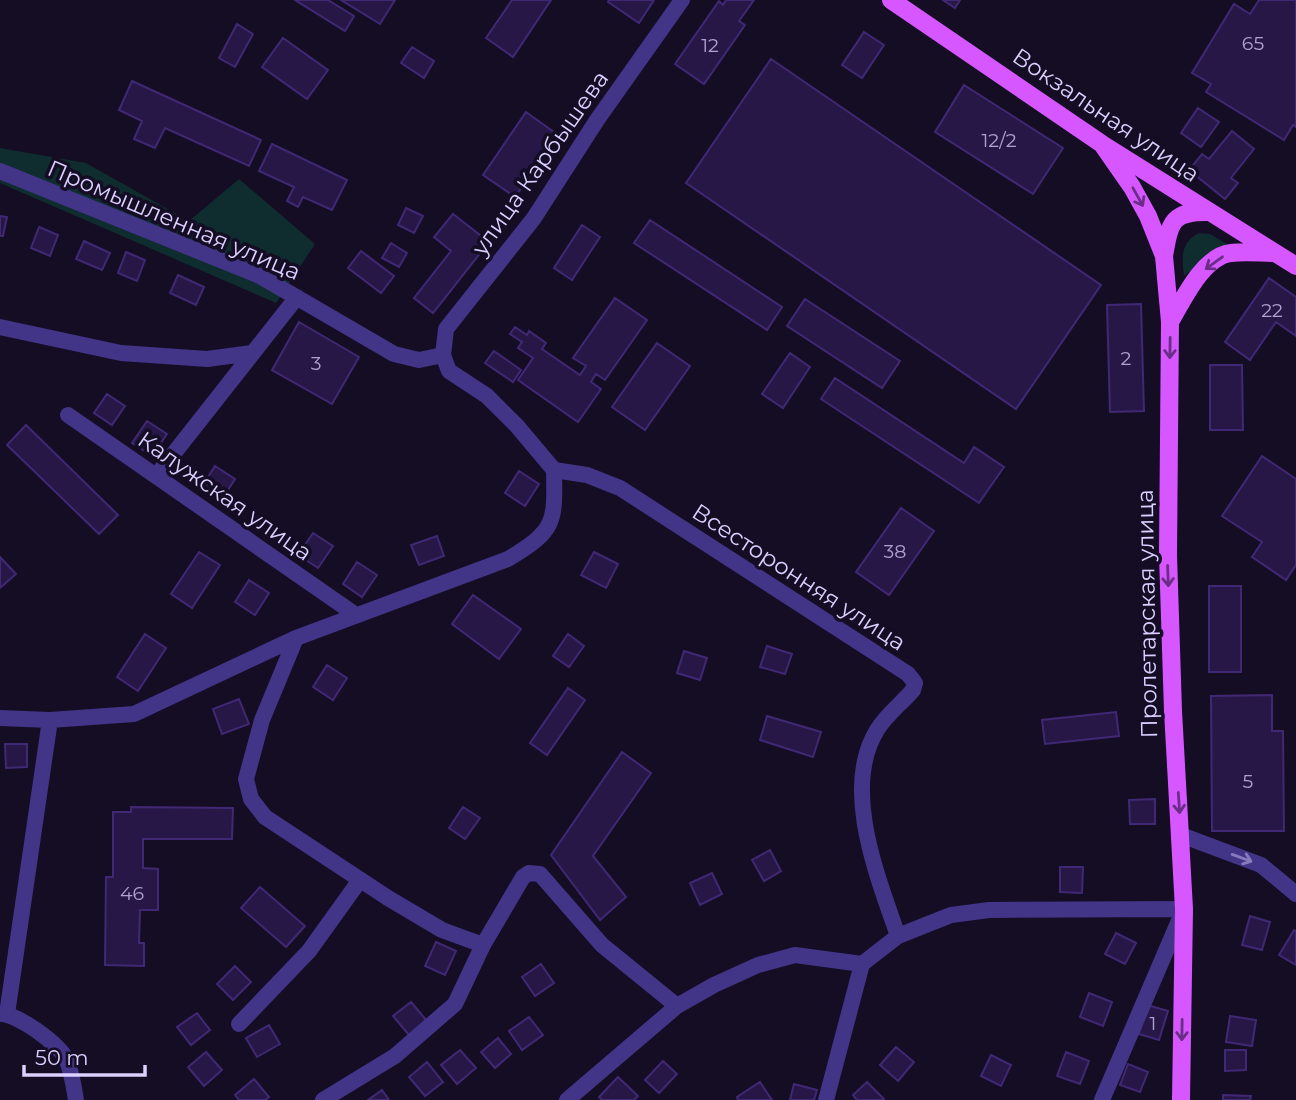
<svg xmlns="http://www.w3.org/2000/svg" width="1296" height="1100" viewBox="0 0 1296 1100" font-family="Montserrat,sans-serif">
  <rect width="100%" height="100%" fill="#140d24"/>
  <path fill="#0f2c2f" d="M0 148 86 163 189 221 239 179 315 244 276 303 0 183Z
    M1199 233 1210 234 1230 246 1210 256 1184 276C1182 258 1180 242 1199 233Z"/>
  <path fill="#271747" stroke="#412874" stroke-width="2" d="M295 0H328L354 16 345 31Z
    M341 0H395L380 24Z
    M512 0H551L513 57 486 38Z
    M609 0H654L639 23 608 2Z
    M726 0H754L739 21 745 25 704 84 675 64 719 1 723 5Z
    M943 0H960L955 8Z
    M1259 0H1296V127L1293 125 1284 140 1206 92 1211 84 1192 73 1234 4 1250 14Z
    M237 24 253 34 235 67 219 58Z
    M864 32 884 45 862 78 842 65Z
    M283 38 328 70 307 99 262 67Z
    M412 47 434 61 424 78 401 63Z
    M771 59 1101 285 1016 409 686 183Z
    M132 81 261 140 249 166 165 128 155 148 134 139 142 121 119 110Z
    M964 85 1063 148 1033 194 935 132Z
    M1198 108 1219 122 1201 147 1181 133Z
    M526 112 558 135 515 197 483 175Z
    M1232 131 1254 149 1231 178 1238 183 1225 199 1189 170 1202 154 1209 159Z
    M272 144 347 180 332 210 303 197 298 207 287 201 294 187 259 171Z
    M406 208 423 216 414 233 398 225Z
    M453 214 489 242 433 313 414 298 451 251 434 237Z
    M0 216 7 217 3 236H0Z
    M650 220 782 307 767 330 634 243Z
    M582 225 600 237 572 280 554 268Z
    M39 227 58 235 50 256 31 248Z
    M84 241 110 253 102 270 76 259Z
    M391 243 407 253 399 267 382 258Z
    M361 251 394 276 381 293 348 268Z
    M126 252 145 260 137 281 118 273Z
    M178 275 204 287 196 305 170 293Z
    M1269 278 1296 297V336L1276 322 1250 360 1225 342Z
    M615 298 647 320 605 380 596 374 591 382 601 389 578 422 518 380 533 358 518 348 522 342 510 334 515 327 527 335 529 331 546 343 542 349 580 375 586 366 573 358Z
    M805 299 900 361 882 388 787 326Z
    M1141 304 1144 411 1110 412 1107 305Z
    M299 322 359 357 332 404 272 370Z
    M657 343 690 366 645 430 612 407Z
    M494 351 521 370 513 382 485 363Z
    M790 353 810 367 783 408 762 394Z
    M1210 365H1242L1243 430H1210Z
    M835 378 964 463 974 447 1004 467 979 503 821 399Z
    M107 394 125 406 112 425 94 413Z
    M147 421 167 434 152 456 132 443Z
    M26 425 118 515 99 534 7 445Z
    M1262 456 1296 479V565L1286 580 1252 557 1262 542 1222 516Z
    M215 466 235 479 221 501 201 488Z
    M519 471 539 484 525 506 505 493Z
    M901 508 934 531 889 595 856 572Z
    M313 533 333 546 318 568 298 555Z
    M437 536 444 556 419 565 411 545Z
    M199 552 220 565 192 608 171 594Z
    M594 552 618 564 606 588 581 575Z
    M0 557 16 574 0 588Z
    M357 562 377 575 362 597 343 584Z
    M249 580 269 593 255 615 235 602Z
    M1209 586H1241V672H1209Z
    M473 595 521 629 499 659 452 624Z
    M145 634 166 648 138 691 117 677Z
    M568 634 584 646 569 667 553 656Z
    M767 646 792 654 785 674 760 667Z
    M684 651 707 658 700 680 677 673Z
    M327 665 347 678 333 700 313 687Z
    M568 688 585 700 547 755 530 743Z
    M1272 695V731H1283L1284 831H1212L1211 696Z
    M239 699 249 724 222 734 213 709Z
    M1116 712 1119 736 1045 744 1042 720Z
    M767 716 821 732 813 757 760 740Z
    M5 744H27V767L6 768Z
    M622 752 651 773 593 856 626 897 600 920 551 855Z
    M1155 799V824H1130L1129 800Z
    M131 807 233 808 232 839H143V868L158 869V910H140L139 943H144V966L105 965 106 877H113V812H131Z
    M463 807 480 818 465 839 449 828Z
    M770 850 781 871 764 881 752 860Z
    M1060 867H1083L1082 893 1060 892Z
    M712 873 722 894 700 905 690 883Z
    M260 887 305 926 286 947 241 908Z
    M1250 916 1270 922 1262 950 1242 945Z
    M1294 930 1296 931V965L1279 955Z
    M1116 933 1136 943 1125 964 1105 954Z
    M436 942 456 951 445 975 425 966Z
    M541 964 554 983 535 996 522 977Z
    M235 966 251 982 233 1000 217 984Z
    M1089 993 1112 1002 1103 1026 1080 1017Z
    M411 1002 427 1021 409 1035 393 1016Z
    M1147 1005 1168 1011 1159 1040 1139 1034Z
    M197 1013 210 1030 191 1045 177 1027Z
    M1230 1016 1256 1020 1252 1046 1226 1042Z
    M529 1017 543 1035 522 1050 509 1031Z
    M269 1025 280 1044 257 1057 246 1038Z
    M498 1038 511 1054 495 1068 481 1052Z
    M896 1047 914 1062 898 1081 880 1065Z
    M460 1050 476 1068 457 1084 441 1065Z
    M1225 1050H1246V1070L1225 1071Z
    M206 1052 222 1070 204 1086 188 1067Z
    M1066 1052 1089 1061 1080 1084 1057 1076Z
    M991 1055 1011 1065 1001 1086 981 1076Z
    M663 1061 677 1074 659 1093 645 1080Z
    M427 1062 443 1082 425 1096 409 1077Z
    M1128 1064 1148 1072 1140 1092 1120 1085Z
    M618 1077 638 1096 634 1100H602L599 1097Z
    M254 1079 269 1097 265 1100H239L235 1095Z
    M760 1082 772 1100H738L737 1097Z
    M867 1082 884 1099 883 1100H857L853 1095Z
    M794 1084 817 1090 814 1100H790Z
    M382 1090 389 1100H368Z
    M1223 1095 1251 1096 1250 1100H1223Z"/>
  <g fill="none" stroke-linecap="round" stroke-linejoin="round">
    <path stroke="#423487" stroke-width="16" d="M682 0 597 120 534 218 446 329 443 355 449 371 487 396 517 426 554 470 587 475 620 488 908 674 915 683 913 690C902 703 886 715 877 730 841 789 878 877 898 936
      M0 171 260 276 394 354 419 360 443 355
      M0 327 121 353 207 359 252 353
      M68 415 356 615
      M156 476 297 297
      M296 638 262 720 246 779 251 799 265 817 388 898 442 930 483 945
      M0 718 50 720 134 714 296 638 508 559C556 530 555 523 554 470
      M1181 835 1261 865 1296 894
      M862 964 898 936 951 915 989 910 1184 909 1102 1100
      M0 1014C17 1013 61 1045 67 1061 72 1073 74 1088 76 1100
      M7 1014 50 720
      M239 1024 309 951 360 880
      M323 1100 395 1056 455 1004 483 945 523 877 529 873 540 874 602 945 677 1006
      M567 1100 677 1006 714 985 758 965 795 955 862 964
      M826 1100 862 964"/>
    <path stroke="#d657ff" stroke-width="18" d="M891 0 1102 144 1296 266
      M1102 144 1132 187 1148 216 1164 256 1170 322 1168 555 1173 711 1184 909 1181 1100
      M1164 256C1170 221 1172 211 1210 212
      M1170 322C1183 300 1203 256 1231 253 1245 251 1261 253 1275 253"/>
  </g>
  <defs><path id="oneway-shaft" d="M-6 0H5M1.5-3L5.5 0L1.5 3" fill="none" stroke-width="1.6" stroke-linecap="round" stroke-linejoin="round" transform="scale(1.75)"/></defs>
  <g stroke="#6b2e87">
    <use href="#oneway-shaft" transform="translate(1138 197) rotate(61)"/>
    <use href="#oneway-shaft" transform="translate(1214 263) rotate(144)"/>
    <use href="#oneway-shaft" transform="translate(1170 348) rotate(91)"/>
    <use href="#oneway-shaft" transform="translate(1168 576) rotate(88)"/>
    <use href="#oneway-shaft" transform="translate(1179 803) rotate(86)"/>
    <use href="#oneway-shaft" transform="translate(1182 1030) rotate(91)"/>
  </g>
  <use stroke="#877abd" href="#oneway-shaft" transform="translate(1242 858) rotate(20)"/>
  <g text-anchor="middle" stroke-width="7" stroke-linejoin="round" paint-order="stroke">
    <g font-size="19" fill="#aea2d1">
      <text x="1253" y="50">65</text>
      <text x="710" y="52">12</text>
      <text x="999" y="147">12/2</text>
      <text x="1272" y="317">22</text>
      <text x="1126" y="365">2</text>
      <text x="316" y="370">3</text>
      <text x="895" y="558">38</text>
      <text x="1248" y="788">5</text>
      <text x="132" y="900">46</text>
      <text x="1153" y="1030">1</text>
    </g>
    <g font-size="23" fill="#dbd0ff" stroke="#140d24">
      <text transform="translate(1106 115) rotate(34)" y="8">Вокзальная улица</text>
      <text transform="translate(540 163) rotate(-55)" y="8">улица Карбышева</text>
      <text transform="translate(174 220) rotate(23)" y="8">Промышленная улица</text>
      <text transform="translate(225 496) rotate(35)" y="8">Калужская улица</text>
      <text transform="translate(799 577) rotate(33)" y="8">Всесторонняя улица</text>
      <text transform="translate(1147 614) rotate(-91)" y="8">Пролетарская улица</text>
    </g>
  </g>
  <path d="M24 1065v10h121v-10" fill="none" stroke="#dbd0ff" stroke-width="3.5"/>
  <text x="35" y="1065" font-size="21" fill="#dbd0ff" stroke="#140d24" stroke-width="5" paint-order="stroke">50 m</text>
</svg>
